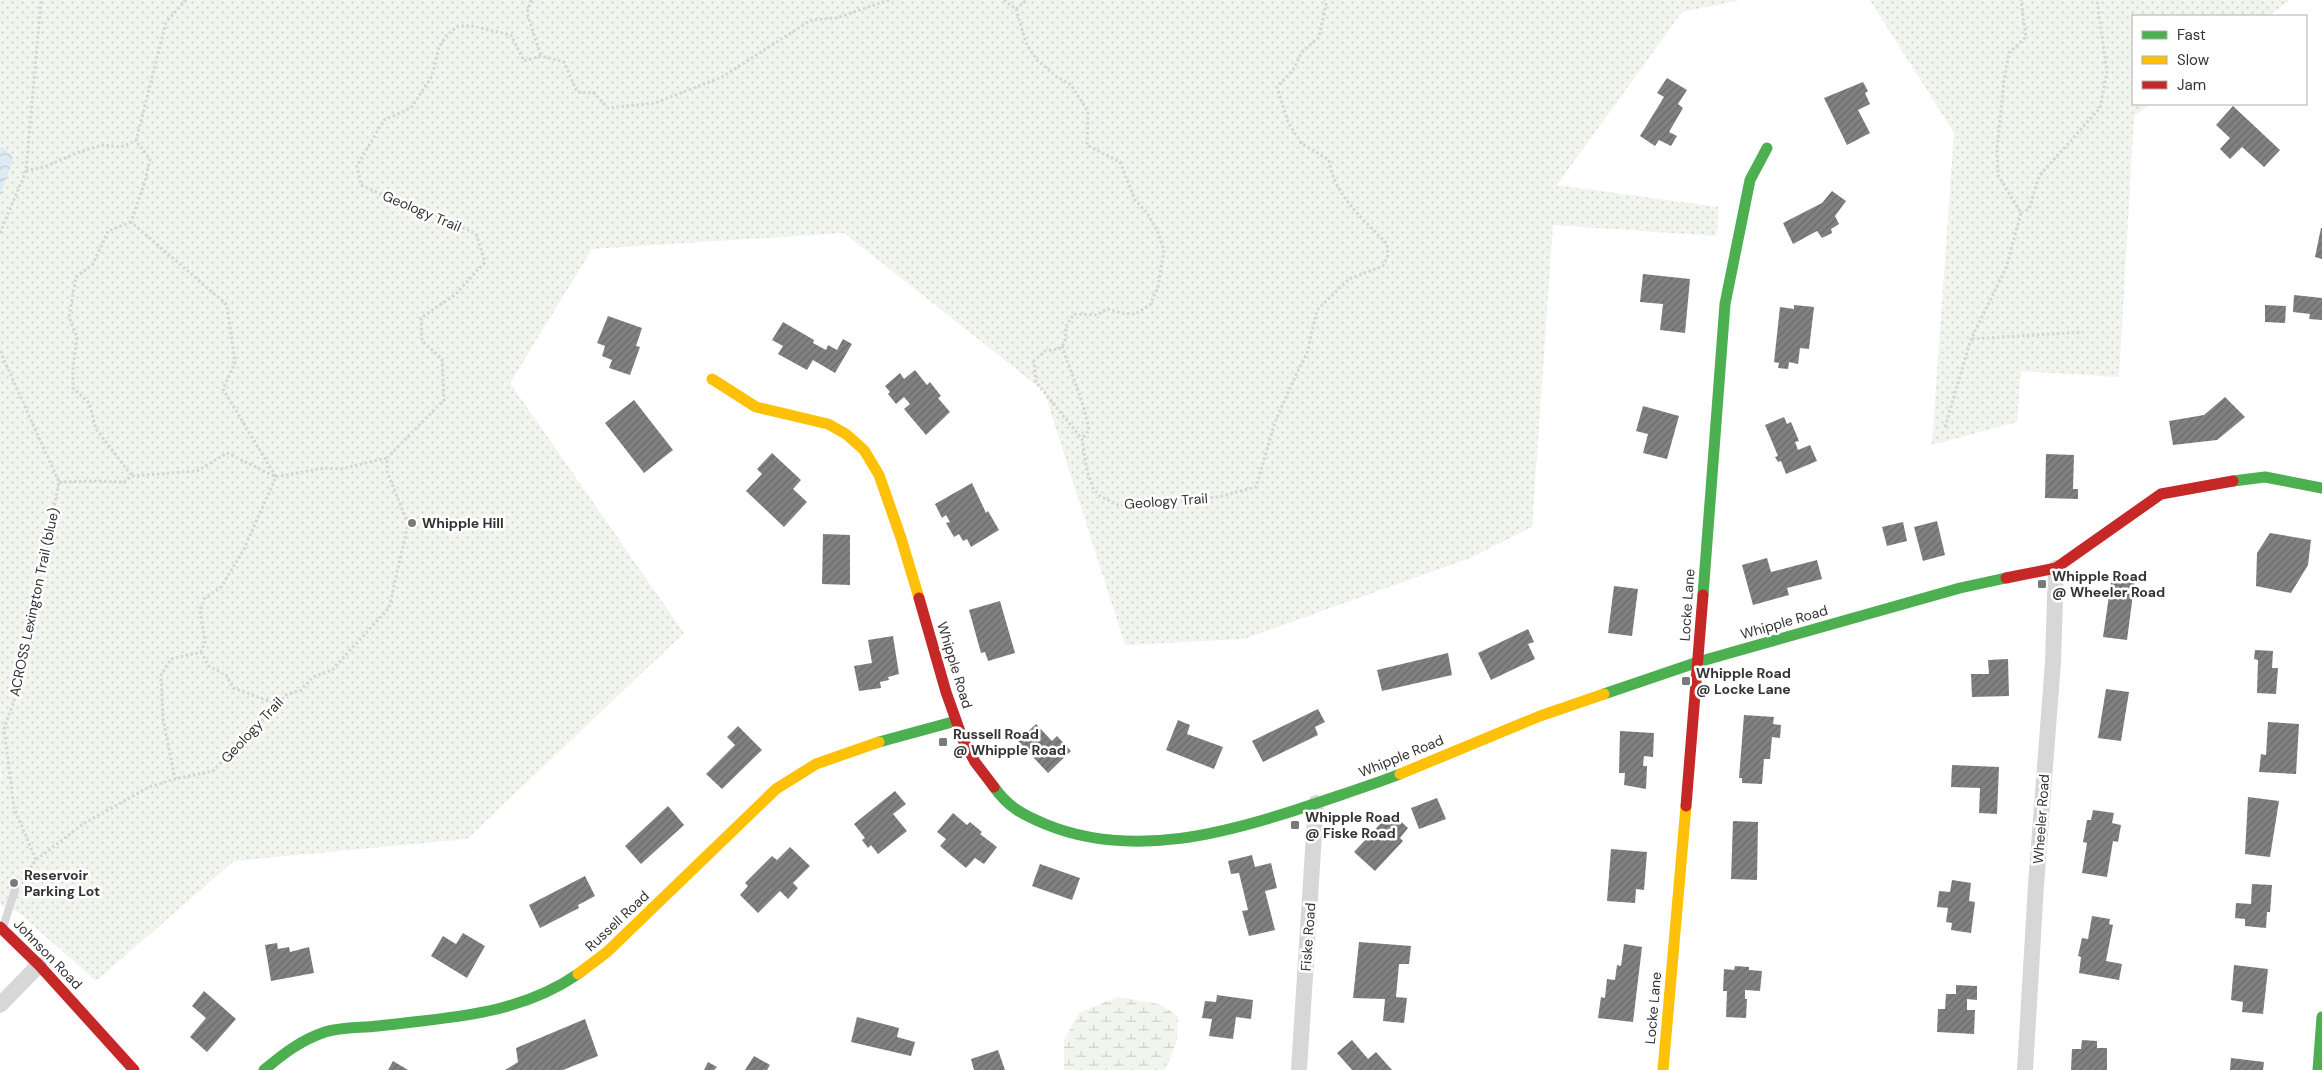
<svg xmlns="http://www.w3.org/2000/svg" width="2322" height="1070" viewBox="0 0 2322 1070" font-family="'DM Sans',sans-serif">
  <defs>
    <pattern id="wetland-marsh" width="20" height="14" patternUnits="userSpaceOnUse" patternTransform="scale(1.25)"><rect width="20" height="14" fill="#f1f5ed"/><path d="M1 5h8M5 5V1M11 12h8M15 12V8" fill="none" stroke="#cfd2cc"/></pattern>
    <pattern id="park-dots" width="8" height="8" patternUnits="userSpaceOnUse" patternTransform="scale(1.25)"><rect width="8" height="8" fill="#f1f5ed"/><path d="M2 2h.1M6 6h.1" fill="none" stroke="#cfd2cc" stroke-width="1.8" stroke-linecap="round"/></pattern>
    <pattern id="water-waves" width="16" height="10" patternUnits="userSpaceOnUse" patternTransform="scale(1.25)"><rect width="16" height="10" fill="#ddebf3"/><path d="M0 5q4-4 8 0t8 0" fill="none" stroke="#becad1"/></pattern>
    <pattern id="building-hatch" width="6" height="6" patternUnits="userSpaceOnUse" patternTransform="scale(1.25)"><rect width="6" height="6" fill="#818181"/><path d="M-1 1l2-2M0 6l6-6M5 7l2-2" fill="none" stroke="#6a6a6a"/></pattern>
  </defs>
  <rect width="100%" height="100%" fill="#fff"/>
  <path fill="url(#wetland-marsh)" d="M1117 997 1159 1004 1178 1016 1177 1041 1165 1070H1064V1040L1079 1013Z"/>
  <path fill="url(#park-dots)" d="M0 0H1741L1682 12 1557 185 1718 207 1717 236 1553 225 1532 527 1470 558 1244 639 1125 645 1044 391 844 233 592 249 510 383 684 633 467 839 234 861 96 981 18 912 3 907 0 904V777H2L0 768Z
    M1870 0H2290L2268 16H2133V104H2151L2134 116 2119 377 2021 371 2017 422 1932 445 1954 133Z"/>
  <path fill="url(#water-waves)" d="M2 147 11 154 13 160 0 196V148Z"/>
  <path fill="url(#building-hatch)" d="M1667 78 1687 90 1678 104 1683 108 1669 132 1677 136 1671 146 1659 140 1655 146 1640 136 1664 97 1657 93Z
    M1863 82 1868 91 1865 93 1870 104 1858 110 1870 133 1847 145 1824 98Z
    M2233 106 2280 150 2264 167 2242 147 2230 159 2220 149 2230 138 2216 125Z
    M1832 191 1846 201 1835 216 1839 224 1831 229 1832 233 1822 238 1817 231 1793 244 1783 223 1822 203Z
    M2321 228H2322V259L2315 257Z
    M1643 274 1690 279 1685 333 1660 330 1663 304 1640 302Z
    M2294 295 2322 298V320L2309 319 2310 314 2293 312Z
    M1794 305 1814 307 1809 349 1800 348 1798 364 1789 362 1788 369 1778 368 1779 363 1774 362 1780 307 1794 309Z
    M2265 305 2286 306 2285 323 2265 322Z
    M608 316 642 328 636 346 640 347 630 375 609 368 612 360 602 356 605 346 597 343Z
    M783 322 814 340 813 343 826 350 828 345 837 350 843 339 852 344 835 373 813 360 807 370 778 354 783 346 772 340Z
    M915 370 927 385 930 382 941 396 938 398 950 412 926 435 904 409 910 404 904 397 896 404 888 394 890 392 885 386 900 373 904 379Z
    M2225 397 2245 417 2217 440 2173 445 2169 421 2204 415Z
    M634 400 673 450 644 473 605 423Z
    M1643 406 1679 416 1667 459 1643 453 1648 434 1636 431Z
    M1784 417 1787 424 1791 422 1799 441 1795 442 1798 450 1810 445 1817 461 1786 474 1781 461 1778 462 1775 457 1778 456 1765 425Z
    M772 453 801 480 793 489 807 502 784 527 746 491 762 474 757 469Z
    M2046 454 2074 455 2073 489H2078V499L2045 498Z
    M972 483 986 513 988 511 999 530 971 547 967 539 963 541 959 534 954 537 946 523 950 522 946 515 942 518 935 504Z
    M1937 521 1945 555 1923 561 1914 527Z
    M1903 522 1907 541 1887 546 1882 527Z
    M2270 533 2311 540 2308 565 2291 593 2256 586 2257 553Z
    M823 534 850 535V585L822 584Z
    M1767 558 1771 572 1817 560 1822 579 1787 588 1789 595 1753 605 1742 565Z
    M2112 575 2135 579 2127 640 2103 637Z
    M1614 586 1638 589 1632 636 1608 633Z
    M1000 601 1015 653 988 661 985 652 981 653 969 610Z
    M1528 629 1534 642 1528 644 1535 659 1491 680 1478 653Z
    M893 636 899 674 888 677 889 680 880 682 881 688 859 691 854 666 872 663 868 640Z
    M2255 650 2273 651 2272 668H2278L2276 694 2257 693 2258 660 2254 659Z
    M1448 653 1452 675 1382 691 1377 670Z
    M2008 659 2009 696 1972 697 1971 674H1989L1988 660Z
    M2106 689 2129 692 2121 741 2098 738Z
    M1318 709 1325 722 1315 727 1318 735 1263 762 1252 741Z
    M1744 715 1774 717 1773 724 1781 725 1780 738 1772 737 1770 759H1764L1762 784 1742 783V778H1739Z
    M1178 720 1190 725 1187 734 1223 747 1214 769 1166 750Z
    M2268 722 2299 724 2296 774 2259 772 2261 754 2266 755Z
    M1036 724 1052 741 1057 736 1071 751 1048 773 1018 741Z
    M738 726 762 750 722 789 706 774 735 745 727 737Z
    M1620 731 1654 733 1653 757 1644 756 1643 766H1647L1646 789 1624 785 1625 773H1619Z
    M1952 765 1999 767 1997 814 1979 813 1980 788 1951 787Z
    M895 791 906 804 893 814 907 831 878 854 871 845 868 848 862 840 865 838 854 824Z
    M2248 797 2279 801 2270 857 2245 854Z
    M1437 798 1446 819 1419 829 1411 808Z
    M668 806 684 825 641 864 625 846Z
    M2093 810 2114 813 2112 823 2121 825 2118 842 2113 841 2107 877 2082 873 2087 843 2083 842 2087 820H2091Z
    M953 813 967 825 970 822 982 832 980 834 997 847 984 864 975 858 966 868 940 846 946 839 937 832Z
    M1395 816 1408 828 1400 838 1403 841 1375 871 1354 852 1383 821 1387 825Z
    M1733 821 1758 822 1757 880 1731 879Z
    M790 847 810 866 793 883 798 888 788 899 780 891 758 913 740 895 748 886 745 883 772 856 777 860Z
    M1611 849 1647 852 1644 890 1636 889 1635 903 1607 901Z
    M1252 855 1255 867 1271 863 1277 888 1265 891 1275 930 1249 936 1242 911 1248 910 1239 873 1231 874 1228 861Z
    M1040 864 1080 878 1072 900 1032 886Z
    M585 876 595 896 578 905 579 908 540 928 529 905Z
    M1952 880 1971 883 1969 901 1975 902 1971 933 1951 930 1952 923 1946 922 1948 908 1937 907 1939 891 1950 892Z
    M2252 884 2272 885 2270 912H2267L2266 928 2245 926V919L2235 918 2236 903 2251 904Z
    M2092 916 2110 919 2109 924 2113 925 2106 961 2122 964 2119 980 2079 973 2081 957 2078 956 2082 938 2088 939Z
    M463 933 485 946 467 978 431 956 443 936 456 944Z
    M1359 942 1411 946 1409 964H1399L1396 997 1407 998 1404 1023 1383 1021 1385 999 1353 998Z
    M277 943 278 949 289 947 290 952 309 947 314 973 271 981 265 945Z
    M1624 944 1642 947 1633 1022 1598 1018 1601 997 1605 998 1607 979 1615 980 1617 965 1621 966Z
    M2234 965 2268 969 2263 1014 2242 1012 2243 1002 2231 1000Z
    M1735 966 1749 967V970L1762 971 1760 991 1745 990V999H1747L1746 1018 1726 1017 1727 991H1723L1724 969 1734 970Z
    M1956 985 1977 986V1000L1967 999V1010H1975L1974 1034 1937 1032 1938 1009H1945L1946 994H1956Z
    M204 991 236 1019 207 1052 190 1037 206 1018 192 1006Z
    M1217 995 1253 1000 1251 1019 1236 1017 1233 1039 1209 1036 1212 1019 1202 1018 1205 1001 1216 1002Z
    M857 1017 899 1028 897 1037 915 1042 911 1056 851 1042Z
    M585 1019 598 1056 563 1070H505L518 1062 516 1048Z
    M1352 1040 1368 1059 1376 1052 1392 1070H1352L1337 1053Z
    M2082 1040 2097 1041V1048H2107V1070H2071L2072 1049H2081Z
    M998 1050 1005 1070H974L971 1059Z
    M754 1056 770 1065 767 1070H745Z
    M2231 1058 2264 1062 2263 1070H2230Z
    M393 1061 408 1070H388Z
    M708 1062 717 1067 714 1070H704Z"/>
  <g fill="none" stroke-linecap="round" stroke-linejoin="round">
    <path stroke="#d6d6d6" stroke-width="3" stroke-dasharray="2.5 2.5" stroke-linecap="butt" d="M186 0 166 22 136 141 150 159 145 181 131 222 227 305 235 363 223 389 276 477 243 551 221 587 204 599 200 611 205 642 201 652 171 659 161 675 163 719 175 779 213 771 286 695 301 690 313 677 332 670 389 608 408 524 387 471V458L444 400 442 359 422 341 421 318 456 294 485 262 476 234 437 215 402 204 361 185 357 166 384 120 411 108 432 76 439 47 447 35 458 26H472L511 35 524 61 541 56 564 62 577 92 594 93 608 108 655 103 722 77 811 20 836 18 889 0
      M531 0 527 13 541 56
      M1004 0 1016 9 1026 43 1037 60 1057 77 1071 85 1088 111 1087 145 1120 162 1135 200 1147 213 1157 230 1164 250 1158 287 1150 305 1135 314 1122 313 1107 309 1097 315 1074 314 1066 326 1065 342 1059 349 1045 351 1034 361 1036 382 1082 439 1087 471 1093 488 1100 496 1118 505 1137 506 1218 497 1256 487 1275 422 1295 377 1307 353 1317 310 1349 279 1383 266 1388 255 1387 244C1364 219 1334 196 1329 160L1301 143 1288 122 1277 87 1293 70 1302 52 1319 37 1326 4 1325 0
      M1016 9 1027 0
      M26 171 47 166 79 152 102 145 121 147 136 141
      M2021 213 2029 209 2039 176 2100 108 2107 72 2097 0
      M131 222 108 231 93 264 76 277 69 317 77 337 73 367V388L89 403 96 429 132 476
      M0 233 26 171 41 0
      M1972 339 2083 332
      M1062 346C1071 374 1084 401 1089 430L1082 439
      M0 351 59 482 27 649 16 695 4 729 14 808 36 860
      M1945 427 1971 339 2006 268 2021 213 1998 175 1997 149 2004 81 2009 53 2026 37 2021 0
      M59 482 98 481 124 482 132 476 197 471 227 453 276 477 324 468 341 469 387 458
      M201 652 209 666 226 675 233 688 277 704
      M22 880 36 860 83 824 149 787 175 779"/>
    <path stroke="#d7d7d7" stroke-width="8" d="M3 927 15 890"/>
    <path stroke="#d7d7d7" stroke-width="16" d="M0 1005 39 965
      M1299 1070 1316 803
      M2025 1070 2036 885 2053 662 2056 568"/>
    <path stroke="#4caf50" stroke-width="11" d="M2233 481 2265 477 2322 488
      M1703 595 1725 304 1750 180 1767 148
      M1604 694 1698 662 1960 588 2006 578
      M879 742 956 721
      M994 787C1008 807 1023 815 1045 824 1132 860 1229 833 1314 804 1343 794 1372 785 1400 774
      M264 1070C283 1054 301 1040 325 1032 341 1027 361 1028 378 1026 449 1017 517 1016 578 974
      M2318 1070 2322 1017"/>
    <path stroke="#ffc107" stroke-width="11" d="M712 379 756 407 828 424 846 434 864 450 879 475 901 538 919 598
      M1400 774 1540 716 1604 694
      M578 974 607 952 776 789 816 764 879 742
      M1663 1070 1686 806"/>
    <path stroke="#c62828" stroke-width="11" d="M2006 578 2056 568 2161 494 2233 481
      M919 598 946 692 963 740 975 762 994 787
      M1686 806 1703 595
      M0 927 39 965 134 1070"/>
  </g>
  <g fill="#7a7a7a" stroke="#fff" stroke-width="2">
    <circle cx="412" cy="523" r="5"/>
    <rect x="2037" y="579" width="10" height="10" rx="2.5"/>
    <rect x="1681" y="676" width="10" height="10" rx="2.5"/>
    <rect x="938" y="737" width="10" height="10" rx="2.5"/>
    <rect x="1290" y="820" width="10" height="10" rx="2.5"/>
    <circle cx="14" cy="883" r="5"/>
  </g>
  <g text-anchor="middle" stroke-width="5" stroke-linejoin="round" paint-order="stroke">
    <g font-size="14" fill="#333" stroke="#fff">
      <text transform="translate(422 211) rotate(23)" y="5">Geology Trail</text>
      <text transform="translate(1166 501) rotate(-4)" y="5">Geology Trail</text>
      <text transform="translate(34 602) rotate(-78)" y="5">ACROSS Lexington Trail (blue)</text>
      <text transform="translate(1687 605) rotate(-86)" y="5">Locke Lane</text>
      <text transform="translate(1784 622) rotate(-16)" y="5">Whipple Road</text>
      <text transform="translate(955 665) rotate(73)" y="5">Whipple Road</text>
      <text transform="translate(252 730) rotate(-47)" y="5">Geology Trail</text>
      <text transform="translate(1401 756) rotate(-22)" y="5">Whipple Road</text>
      <text transform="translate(2041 819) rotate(-86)" y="5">Wheeler Road</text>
      <text transform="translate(617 921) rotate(-43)" y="5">Russell Road</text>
      <text transform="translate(1308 937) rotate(-86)" y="5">Fiske Road</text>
      <text transform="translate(48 954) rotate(46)" y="5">Johnson Road</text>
      <text transform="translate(1653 1008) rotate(-85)" y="5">Locke Lane</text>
    </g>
    <g font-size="14" font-weight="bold" fill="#333" stroke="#fff" text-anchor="start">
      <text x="422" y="528">Whipple Hill</text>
      <text x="2052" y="581">Whipple Road<tspan x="2052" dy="16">@ Wheeler Road</tspan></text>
      <text x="1696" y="678">Whipple Road<tspan x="1696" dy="16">@ Locke Lane</tspan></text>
      <text x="953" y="739">Russell Road<tspan x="953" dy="16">@ Whipple Road</tspan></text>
      <text x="1305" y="822">Whipple Road<tspan x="1305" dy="16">@ Fiske Road</tspan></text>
      <text x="24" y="880">Reservoir<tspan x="24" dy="16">Parking Lot</tspan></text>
    </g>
  </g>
  <rect x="2132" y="15" width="175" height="90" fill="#ffffff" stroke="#adadad"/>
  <rect x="2142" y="31" width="25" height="8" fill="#4caf50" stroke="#adadad"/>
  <text x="2177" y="40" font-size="15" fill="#333333">Fast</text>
  <rect x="2142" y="56" width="25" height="8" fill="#ffc107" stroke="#adadad"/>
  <text x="2177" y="65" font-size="15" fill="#333333">Slow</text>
  <rect x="2142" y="81" width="25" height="8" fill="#c62828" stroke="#adadad"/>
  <text x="2177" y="90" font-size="15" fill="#333333">Jam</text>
</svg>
